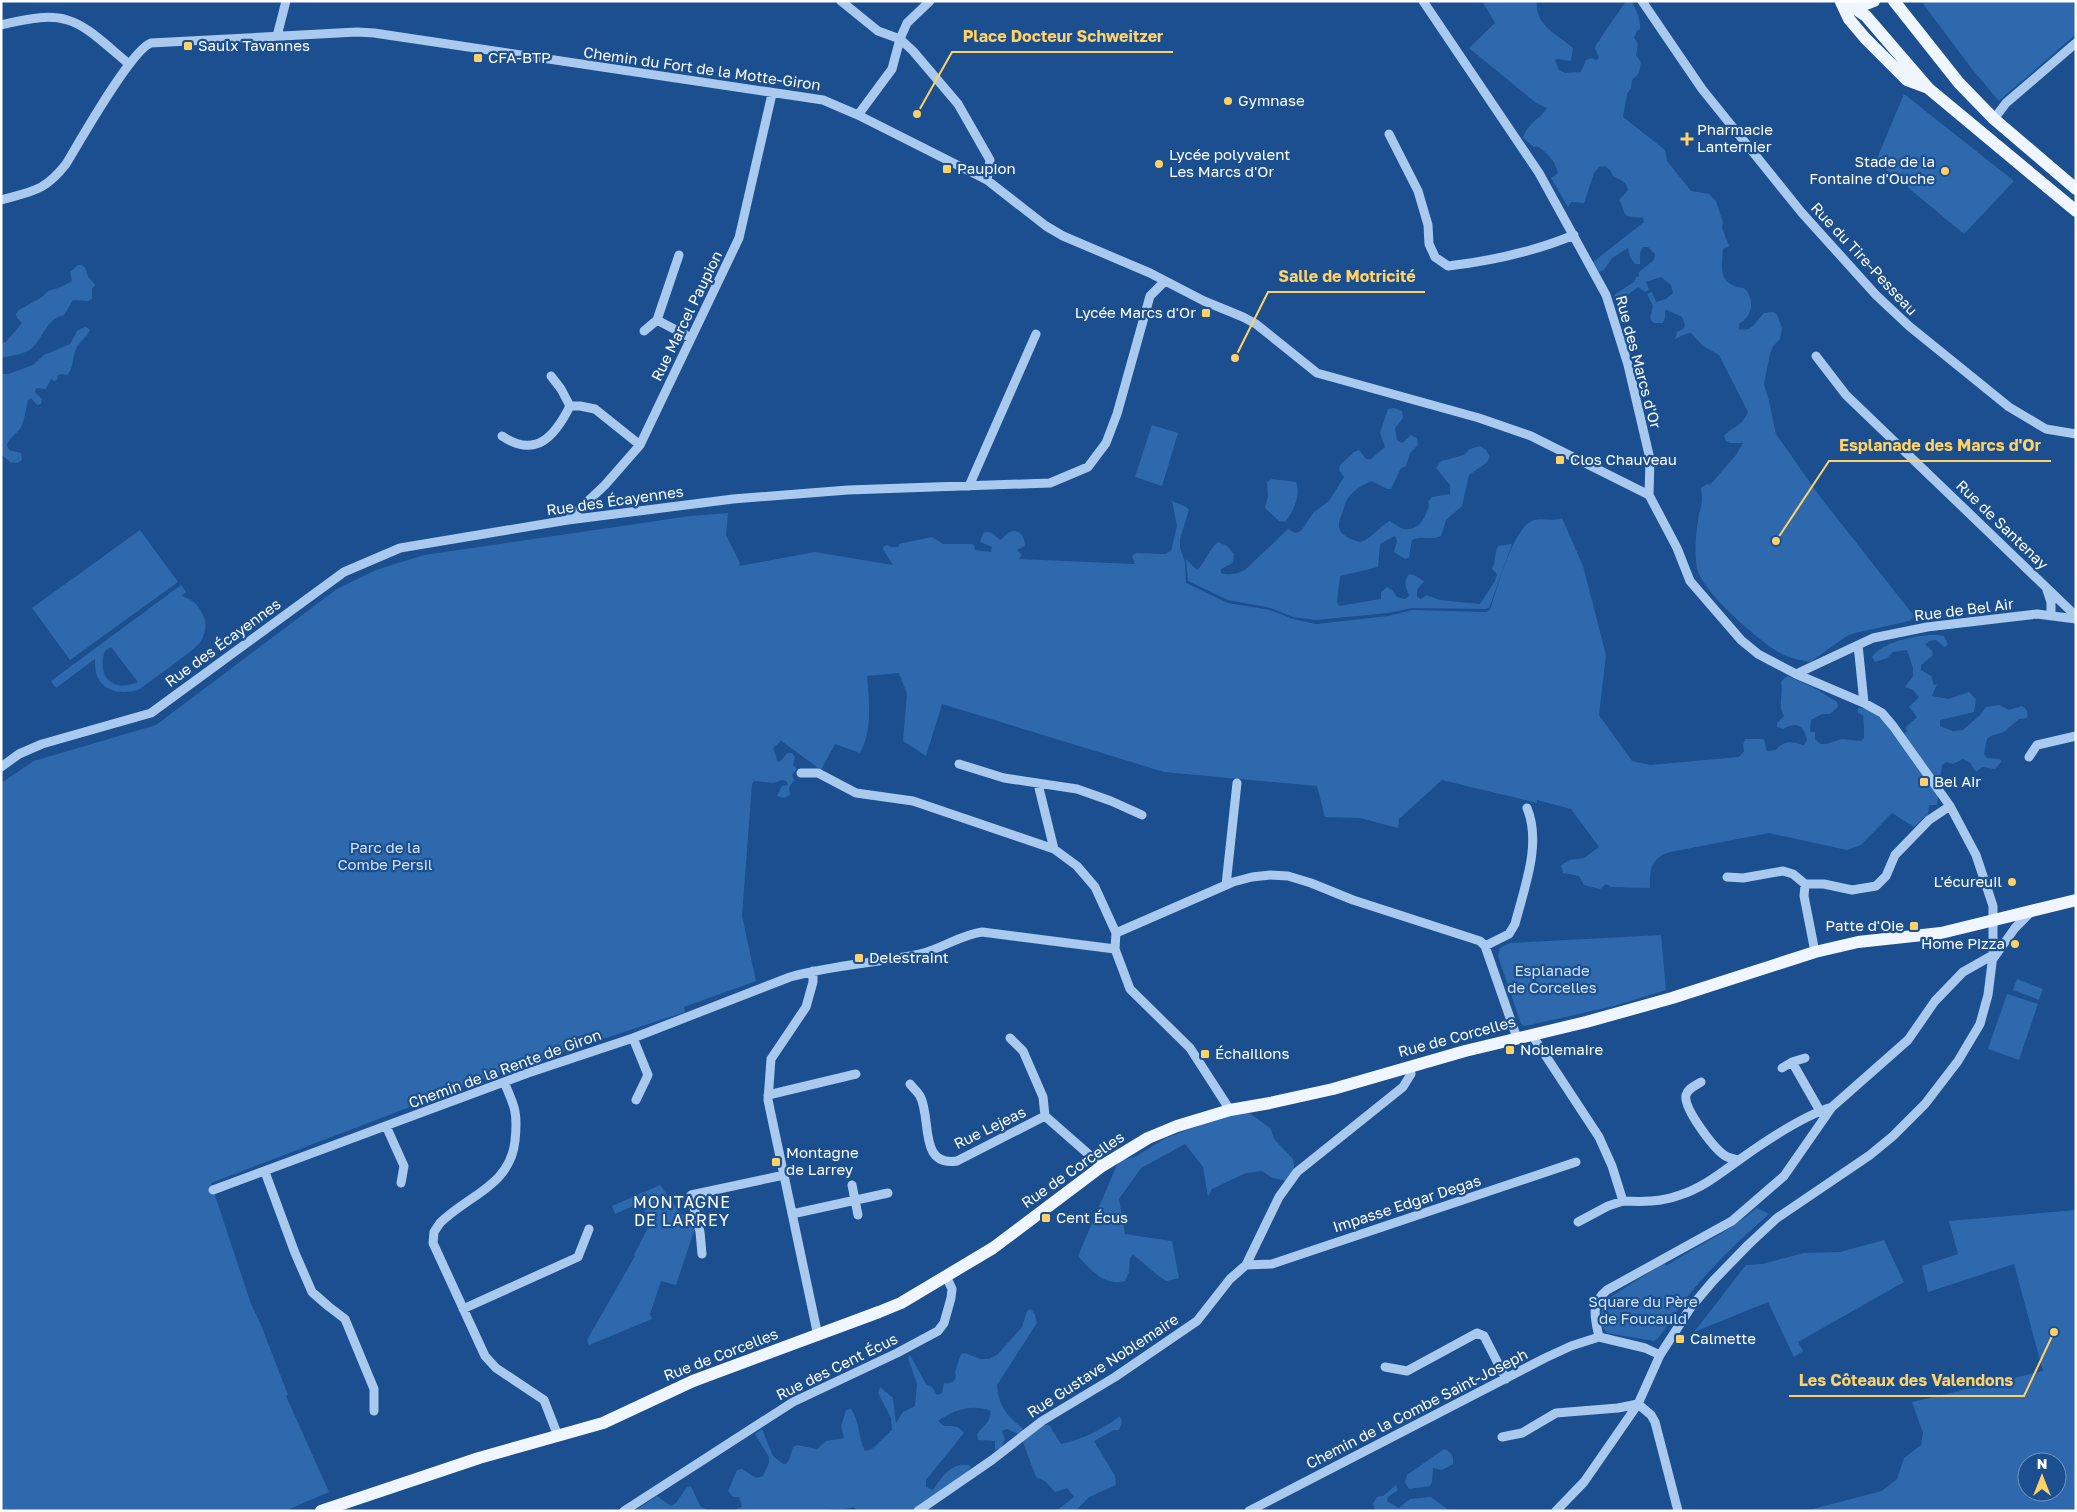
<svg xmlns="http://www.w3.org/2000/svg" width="2077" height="1512" viewBox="0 0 2077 1512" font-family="'Golos Text',sans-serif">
  <rect width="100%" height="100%" fill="#1b4f8f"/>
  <path fill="#2e69ad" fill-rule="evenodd" d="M1482 1H1537C1534 25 1558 35 1573 48L1571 61 1557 59 1555 60 1559 70 1565 73 1581 72 1586 60 1592 58 1596 60 1599 58 1595 48 1596 45 1626 1H1631C1636 9 1641 20 1640 29L1637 31 1634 38 1638 44 1636 55 1641 62 1639 73 1632 80 1631 88 1627 94 1623 117 1665 150 1667 161 1691 191 1709 194 1716 201 1723 223 1722 228 1729 246 1723 249C1721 270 1719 285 1744 288 1756 300 1752 317 1739 324V329C1752 333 1756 321 1764 313L1773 312 1777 315 1782 328 1780 339 1773 346 1770 354 1764 384 1769 401 1776 434 1818 494 1914 616 1909 621 1855 633 1847 636 1810 662C1800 660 1789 658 1780 653 1759 641 1702 592 1697 568 1694 552 1696 531 1699 514 1700 510 1702 504 1702 499 1702 495 1701 492 1701 488L1707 484 1710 485 1736 455 1743 443H1730L1726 441 1724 436C1734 425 1741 428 1748 412L1719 355 1703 346 1691 333 1685 334 1675 339 1677 332 1683 329 1685 325 1682 317 1667 310 1665 311V318L1663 323H1654C1647 318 1652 314 1653 306L1647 294 1652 292 1656 302 1666 299 1673 293 1671 285 1661 277 1646 282 1649 290 1645 292 1638 287 1617 303 1614 295 1634 282 1636 277H1639V272L1654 260 1655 254 1648 247H1643L1640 253V264H1635L1630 257 1628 248 1612 258 1604 270 1599 272 1593 262 1644 222 1643 218 1627 216C1622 211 1623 205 1619 200L1628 190C1627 182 1620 180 1613 176L1610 170 1605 166 1599 167 1594 173 1584 203 1571 202 1568 207 1551 178 1558 173C1555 161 1548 153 1537 146L1534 147 1523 138C1526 125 1540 119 1547 108L1536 103 1469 48 1495 23Z
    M1921 1H2076V34L1999 101 1972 69Z
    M1904 94 2014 181 1964 234 1876 161Z
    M78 265C88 265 85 273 90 279 91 281 94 283 95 285L92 289V299L88 301 73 300 64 315C46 319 44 337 31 349 25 354 10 356 1 358V343L6 342 22 323 17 318 16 314 19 310 42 297 48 291 61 287 72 281 70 272Z
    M85 327 90 329C88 337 79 341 76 349 72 357 74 369 67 375L62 374 58 375 57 380 54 381 51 379 46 389 36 388 35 392 42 399 41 404 37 405 31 398 28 400C26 408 25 417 22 425 19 433 9 437 7 445L9 450 21 453 22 460 17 463 10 462 1 454V374H8L33 365 44 355 70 344 77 331Z
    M1394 408 1402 411 1403 418 1395 428 1397 440 1402 443 1411 435 1417 438 1418 445 1410 453 1406 466 1401 468 1391 489H1387L1372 481C1357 487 1346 495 1343 511 1342 515 1339 519 1339 523 1337 535 1352 540 1361 542 1374 537 1379 526 1390 521 1394 524 1400 528 1404 529 1420 531 1425 517 1429 506L1428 502 1432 497 1450 494V485L1436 468 1441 461 1464 455 1470 449 1480 446 1486 450 1490 457 1486 463 1469 475 1462 506 1446 520 1441 536C1429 541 1422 535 1412 540L1409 557 1405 559 1394 552 1397 541 1395 536 1380 544 1378 567 1340 576 1337 602 1339 606 1381 599V592L1387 587 1392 590 1397 597 1405 599 1409 596C1406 587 1403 582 1409 574L1414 575 1424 581 1417 590V597L1421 599 1427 595 1439 600 1480 604 1495 581 1497 574 1492 569C1496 562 1494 554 1498 546L1512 544 1489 608 1485 609 1412 608 1388 613 1316 620 1293 617 1271 608 1228 600 1188 581 1186 559 1197 570C1206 562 1208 550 1218 542L1227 546 1234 554 1233 563 1221 569V573C1229 576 1236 574 1245 570L1288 529 1295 533 1301 531 1314 512 1329 501 1344 477 1339 470 1340 465 1354 452 1359 450 1366 459H1371L1385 447 1380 433 1388 409Z
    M1152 425 1178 433 1162 486 1135 477Z
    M1272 479 1296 482C1301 495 1294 511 1285 522L1279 521 1265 508 1268 496 1267 482Z
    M1172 501 1186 507 1189 510 1180 539V548L1185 562 1186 583 1228 603 1270 610 1293 619 1316 624 1388 616 1413 610 1486 612 1490 610C1497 590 1513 528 1532 521 1541 517 1553 522 1562 518L1583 566 1606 655 1599 715 1632 761 1650 765 1739 757 1744 751 1743 745 1745 739H1764L1767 751 1776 750C1785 739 1791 742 1804 745L1807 740C1804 725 1796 721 1783 729L1777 727V723L1784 716C1777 705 1784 694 1781 682L1783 679 1788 676 1816 689 1837 702 1838 707 1830 714H1822L1811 720 1810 732H1815V739L1820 744H1826L1842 739 1861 741 1864 738C1864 731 1864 723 1863 715L1858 713V708C1873 707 1887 724 1894 736L1907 732 1906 727 1917 717 1909 707 1919 697 1913 690 1905 687 1913 676V668L1907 650 1893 652 1887 658 1875 662 1872 657C1882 641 1926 632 1944 636L1948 645 1944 647 1936 640 1930 641 1925 644 1933 652 1932 656 1921 665V670L1931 676 1934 685 1937 684 1932 696 1949 699 1969 692 1976 699 1974 712 1940 720V726L1953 731 1963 730 1980 715 1986 707 1999 705 2009 710 2022 706C2026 708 2029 713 2027 718L2019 719 2004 732 1991 736 1987 739 1984 754 1987 758 1999 759 2002 761 1995 769 1982 767 1976 772 1970 763 1963 759 1953 764 1947 762 1942 765 1937 805H1929L1928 814 1914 827 1892 813 1861 845 1847 850 1769 833 1670 852C1651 857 1649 872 1650 888L1611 887 1606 884 1600 889 1584 885 1579 876 1563 873 1561 865 1570 860 1584 858 1599 847 1571 809 1537 800V803L1442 780 1399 819 1398 828 1360 818 1325 817 1317 786 1164 772 942 704 926 756 903 741 907 694 899 673 867 676C869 702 873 729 860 753L835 744 821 770 780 740V742L773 748 778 762 781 761 787 753H792L795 757 793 765 797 769 792 775 794 780 789 788 790 795 784 798 777 796 782 786 788 785 786 781 782 780 773 783 754 781 752 784 742 916 756 981 684 1007 685 1012 499 1073 211 1183 251 1304 261 1325 288 1395 286 1396 329 1492 285 1511H1V783L34 761 156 725 337 589 376 570 424 555 690 516 728 513 726 535 740 563 739 566 815 552 893 565 883 549 884 546 887 545 891 547H898L899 544 932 537 943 544H971L974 545 975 550 991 552 992 547 980 542 983 533C992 530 994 535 1000 540 1004 538 1005 534 1010 532 1020 528 1025 538 1025 546L1017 550 1022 555 1019 559 1135 564 1132 556 1136 553 1165 554 1171 551 1177 526Z
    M140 530 178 582 70 660 32 608Z
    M181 585 186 592 181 596C192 599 198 604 203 615 207 624 206 632 201 641 196 650 151 680 140 689 126 694 106 694 98 678 95 673 95 665 95 659L56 688 51 681ZM111 647 138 682C113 693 96 676 105 651Z
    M1661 935 1666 990 1614 1006 1525 1026 1521 1024 1498 956 1500 948 1510 943Z
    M2017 979 2043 989 2039 1000 2013 990Z
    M2007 994 2038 1004 2019 1060 1988 1049Z
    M1248 1112 1270 1128 1275 1140 1293 1159 1295 1174 1291 1180H1283L1272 1178 1262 1171 1246 1173 1212 1189 1208 1197 1203 1167 1185 1144 1141 1168 1119 1199 1125 1234 1172 1241 1179 1278 1166 1281C1154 1274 1145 1263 1133 1255L1130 1258 1129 1272 1125 1281C1106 1287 1090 1270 1078 1256L1119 1160 1135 1157 1166 1138 1221 1117Z
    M660 1185 682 1215 687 1214 692 1220 694 1231 676 1285 661 1281 650 1314 652 1319 589 1345 587 1340 635 1256 634 1255 650 1224 641 1203 615 1214 612 1206Z
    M1757 1208 1769 1214C1738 1241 1709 1269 1684 1301 1675 1313 1667 1328 1657 1339L1654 1341 1607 1333C1598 1322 1599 1308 1609 1298L1661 1265 1665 1264 1666 1266C1696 1246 1729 1232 1757 1208Z
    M2076 1210V1511H1805L1882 1491 1897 1479 1904 1458 1921 1445 1923 1433 1912 1402 2043 1371 2014 1264 1928 1292 1922 1266 1958 1254 1949 1221ZM2027 1462H2057V1492H2027Z
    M1884 1240 1904 1282 1798 1342 1803 1351 1794 1357 1768 1302 1694 1332 1746 1265 1762 1264 1804 1253 1840 1252Z
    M1031 1309 1035 1315 1037 1323 997 1385C998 1398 1002 1410 1012 1419 1016 1424 1021 1425 1024 1431L1020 1435 1007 1429 1002 1431 1005 1439 1001 1448 995 1450V1441L978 1440 977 1434 989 1420 991 1411C972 1404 955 1409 938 1421L944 1426C953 1426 959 1425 964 1433L926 1480V1487L933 1490C942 1477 953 1460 971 1466L963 1479 916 1511H859L853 1507C843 1511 835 1507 825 1511H732L742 1507 739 1497H733L728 1491 737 1470 742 1469 756 1478 763 1476 769 1463V1457L755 1434 762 1429 773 1456 783 1464H786L789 1460 793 1447 797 1445 817 1449 826 1441 844 1438 841 1426 846 1410 851 1409C860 1421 858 1438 865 1451L872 1449 892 1430 891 1418 878 1393 880 1387 893 1398 896 1423 903 1412 915 1406 917 1384 908 1358 910 1355 926 1384 932 1387 937 1395 942 1393 944 1383C950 1384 953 1383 956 1377L955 1372 961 1354 965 1353 980 1359H989L998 1354 1022 1327 1027 1311Z
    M1120 1416 1122 1422 1119 1430H1114L1094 1441 1115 1476 1116 1485 1089 1497 1075 1511H1056L1074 1497 1067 1488 1055 1492 1045 1481 1036 1477 1023 1442 1042 1425H1049L1061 1444C1082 1439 1102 1430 1120 1416Z
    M1444 1449C1451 1452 1454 1455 1453 1464L1442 1470 1433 1468 1432 1482 1430 1486 1409 1489 1405 1482 1407 1475Z
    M1396 1485 1398 1490 1388 1497 1387 1501 1399 1508 1410 1499 1431 1497 1450 1511H1375L1373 1504 1377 1497 1383 1496Z
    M691 1486 700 1506 709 1511H634L657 1496 671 1506 676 1503 687 1487Z"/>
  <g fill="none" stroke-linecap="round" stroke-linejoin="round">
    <path stroke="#a9c9ee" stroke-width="9" d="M841 1 878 31 900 39 913 51 958 104 990 160 987 180
      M1423 1 1539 173 1606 295 1628 365 1650 459 1649 495 1677 548 1690 581 1741 640 1758 654 1796 674 1864 703 1882 713 1893 726 1950 806 1976 855 1993 906V955L1988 995 1980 1024 1958 1061 1925 1104 1893 1136 1870 1155 1777 1218 1748 1245 1713 1281 1691 1307 1660 1355 1638 1404 1584 1482 1556 1511
      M1642 1 1702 89 1802 213 1876 295 1909 326 2009 407 2046 429 2076 434
      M1 25C71 7 78 21 129 64
      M277 36 286 1
      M858 115 892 69 900 39 907 23 930 1
      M1994 119 2006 103 2076 43
      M1389 134 1418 191 1428 225 1429 244 1435 257 1448 266C1491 261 1533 252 1574 235
      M1 200C33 191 45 191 66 164 80 141 131 50 151 43L357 32 374 33 823 100 858 115 987 180 1046 226 1063 236 1150 273 1204 301 1243 317 1256 324 1317 373 1479 418 1531 436 1649 495
      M679 255 657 320 691 338
      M644 331 657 320
      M1816 356 1846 395 2076 616
      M551 376 561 389 570 406
      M570 406H580L595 409 640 445
      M502 436C536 459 555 436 570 406
      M969 486 1036 334
      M568 520 605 485 640 445 739 238 772 94
      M2047 590 2051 602V615
      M1858 645 1864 703
      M1796 674 1873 638 1927 627 2037 614 2076 619
      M2029 757 2037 745 2076 736
      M959 764 1004 778 1077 789 1111 801 1142 815
      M1 767 19 754 42 744 151 713 344 572 400 548 568 520 733 499 848 490 1050 483 1088 467 1106 443 1117 414 1150 296 1165 281
      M801 773H818L856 793 913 801 1054 849 1077 866 1095 887 1116 933 1115 949 1130 989 1190 1048 1230 1110
      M1038 784 1054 849
      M1727 877 1743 878 1783 871 1793 874 1805 884
      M1226 885 1237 783
      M1116 933 1233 882 1252 877 1270 875 1288 876 1311 883 1353 900 1480 941 1485 946 1517 1038
      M1485 946 1509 934 1515 924C1524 888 1542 844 1527 808
      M1815 952 1804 896 1805 884H1824L1852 890 1876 886 1886 876 1895 855 1929 820 1950 806
      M1993 959 2015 928 2032 911
      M813 971V982L806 1007 771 1059 768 1100 818 1336
      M1532 1035 1599 1137 1612 1166 1623 1201C1642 1202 1661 1202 1680 1195 1702 1188 1721 1173 1739 1160 1764 1142 1803 1116 1832 1107
      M633 1038 648 1075 636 1100
      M1010 1038 1023 1051 1043 1097 1045 1116 1102 1166
      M1805 1058 1792 1062 1820 1111
      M1782 1068 1792 1062
      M504 1082C515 1107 518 1113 515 1141 510 1186 468 1195 440 1223L434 1232 433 1243 485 1356 496 1368 544 1400 558 1436
      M1701 1082C1695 1086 1688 1088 1686 1095 1683 1108 1713 1147 1724 1155 1728 1158 1733 1159 1738 1160
      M910 1084C913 1088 918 1092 920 1096 932 1118 918 1167 957 1161L1045 1116
      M768 1095 856 1074
      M386 1126 404 1166 401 1183
      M265 1172 295 1253 312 1292 328 1306 345 1319 374 1389V1411
      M852 1185 858 1215
      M213 1190 528 1073 633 1038 790 977C832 965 877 963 920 954 941 949 960 935 982 932L1115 949
      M792 1214 888 1193
      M1578 1222 1608 1206 1623 1201
      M702 1254 700 1232 691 1195 784 1175
      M1246 1265 1272 1264 1576 1162
      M463 1309 578 1257 589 1229
      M1660 1355 1645 1348 1599 1337C1595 1318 1590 1304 1607 1290L1732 1221 1784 1176 1832 1107 1908 1040 1935 1001 1963 972 1993 955
      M1385 1367 1407 1371 1477 1333 1484 1336 1506 1379
      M1638 1404 1651 1415 1655 1422 1678 1511
      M1502 1437 1522 1433 1556 1413 1618 1408 1638 1404
      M624 1511 793 1402 897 1353 938 1331 944 1323 951 1298 952 1289 946 1276
      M918 1511 992 1460 1042 1421 1115 1377 1197 1321 1230 1279 1246 1265 1279 1197 1297 1172 1403 1087 1411 1074 1410 1066
      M1249 1511 1545 1358 1571 1346 1599 1337"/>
    <path stroke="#f0f6ff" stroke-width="12" d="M1894 1 1959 83 1994 119 2076 189
      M1841 2 1849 19 1865 38 1907 80 1926 87
      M1850 5 1861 6 1874 1
      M1851 6 1866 16 1928 88 2076 211
      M321 1511 479 1458 603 1423 693 1381 879 1312 901 1303 993 1248 1102 1166 1148 1138 1177 1126 1230 1110 1270 1103 1333 1089 1465 1051 1586 1022 1672 998 1815 952 1858 942 1941 933 2076 900"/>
  </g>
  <g fill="#ffd166" stroke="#1b4f8f" stroke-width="2">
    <rect x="183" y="41" width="10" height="10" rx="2.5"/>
    <rect x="473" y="53" width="10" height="10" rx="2.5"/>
    <circle cx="1228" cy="101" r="5"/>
    <path d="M1684.5 131.5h5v5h5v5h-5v5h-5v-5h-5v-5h5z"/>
    <circle cx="1159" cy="164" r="5"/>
    <rect x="942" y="164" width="10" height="10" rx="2.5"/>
    <circle cx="1945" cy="171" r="5"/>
    <rect x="1201" y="308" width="10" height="10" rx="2.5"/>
    <rect x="1555" y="455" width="10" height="10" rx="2.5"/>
    <rect x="1919" y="777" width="10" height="10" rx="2.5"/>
    <circle cx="2012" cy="882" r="5"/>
    <rect x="1909" y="921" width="10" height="10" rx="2.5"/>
    <circle cx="2015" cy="944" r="5"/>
    <rect x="854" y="953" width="10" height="10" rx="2.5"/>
    <rect x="1505" y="1045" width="10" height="10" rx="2.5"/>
    <rect x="1200" y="1049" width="10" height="10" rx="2.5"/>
    <rect x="771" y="1157" width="10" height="10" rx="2.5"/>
    <rect x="1041" y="1213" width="10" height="10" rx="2.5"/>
    <rect x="1675" y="1334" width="10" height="10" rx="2.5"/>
  </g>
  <g text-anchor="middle" stroke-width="4.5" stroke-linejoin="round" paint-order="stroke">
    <g font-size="15" fill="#fff" stroke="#1b4f8f" text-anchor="start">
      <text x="198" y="51">Saulx Tavannes</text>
      <text x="488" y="63">CFA-BTP</text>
      <text x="1238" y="106">Gymnase</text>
      <text x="1697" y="135">Pharmacie<tspan x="1697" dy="17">Lanternier</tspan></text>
      <text x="1169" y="160">Lycée polyvalent<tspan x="1169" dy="17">Les Marcs d'Or</tspan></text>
      <text x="1935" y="167" text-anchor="end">Stade de la<tspan x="1935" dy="17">Fontaine d'Ouche</tspan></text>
      <text x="957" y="174">Paupion</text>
      <text x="1196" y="318" text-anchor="end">Lycée Marcs d'Or</text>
      <text x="1570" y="465">Clos Chauveau</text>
      <text x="1934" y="787">Bel Air</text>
      <text x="2002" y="887" text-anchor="end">L'écureuil</text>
      <text x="1904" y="931" text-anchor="end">Patte d'Oie</text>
      <text x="2005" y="949" text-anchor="end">Home Pizza</text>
      <text x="869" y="963">Delestraint</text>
      <text x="1520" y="1055">Noblemaire</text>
      <text x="1215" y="1059">Échaillons</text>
      <text x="786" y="1158">Montagne<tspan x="786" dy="17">de Larrey</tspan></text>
      <text x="1056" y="1223">Cent Écus</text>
      <text x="1690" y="1344">Calmette</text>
    </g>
    <g font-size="15" fill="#fff" stroke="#1b4f8f">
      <text transform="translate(702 69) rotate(8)" y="5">Chemin du Fort de la Motte-Giron</text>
      <text transform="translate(1864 259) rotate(47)" y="5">Rue du Tire-Pesseau</text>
      <text transform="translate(687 316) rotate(-64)" y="5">Rue Marcel Paupion</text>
      <text transform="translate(1638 362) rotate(75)" y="5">Rue des Marcs d'Or</text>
      <text transform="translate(615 501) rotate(-8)" y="5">Rue des Écayennes</text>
      <text transform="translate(2002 525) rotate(44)" y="5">Rue de Santenay</text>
      <text transform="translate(1964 610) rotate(-7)" y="5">Rue de Bel Air</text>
      <text transform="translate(223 643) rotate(-36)" y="5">Rue des Écayennes</text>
      <text transform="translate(1457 1037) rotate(-15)" y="5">Rue de Corcelles</text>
      <text transform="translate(505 1069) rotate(-20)" y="5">Chemin de la Rente de Giron</text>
      <text transform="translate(990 1128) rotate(-26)" y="5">Rue Lejeas</text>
      <text transform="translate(1073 1170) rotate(-35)" y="5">Rue de Corcelles</text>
      <text transform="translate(1407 1204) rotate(-18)" y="5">Impasse Edgar Degas</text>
      <text transform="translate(721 1355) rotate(-21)" y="5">Rue de Corcelles</text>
      <text transform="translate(1103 1366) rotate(-33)" y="5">Rue Gustave Noblemaire</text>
      <text transform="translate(837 1367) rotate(-26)" y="5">Rue des Cent Écus</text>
      <text transform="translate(1417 1409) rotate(-27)" y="5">Chemin de la Combe Saint-Joseph</text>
    </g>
    <g font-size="15" fill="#cfe3fa" stroke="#1b4f8f">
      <text x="385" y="853">Parc de la<tspan x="385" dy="17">Combe Persil</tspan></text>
      <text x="1552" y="976">Esplanade<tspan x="1552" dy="17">de Corcelles</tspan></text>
      <text x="1643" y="1307">Square du Père<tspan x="1643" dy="17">de Foucauld</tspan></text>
    </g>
    <g font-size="16" letter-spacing="1" fill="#fff" stroke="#1b4f8f">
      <text x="682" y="1208">MONTAGNE<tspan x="682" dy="18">DE LARREY</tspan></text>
    </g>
  </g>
  <path fill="none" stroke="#ffd166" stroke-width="2" d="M917 114L952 52H1173M1235 358L1268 292H1425M1776 541L1829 461H2051M2054 1332L2024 1396H1789"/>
  <g fill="#ffd166" stroke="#1b4f8f" stroke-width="2">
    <circle cx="917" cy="114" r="5"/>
    <circle cx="1235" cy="358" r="5"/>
    <circle cx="1776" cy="541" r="5"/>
    <circle cx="2054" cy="1332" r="5"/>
  </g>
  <g font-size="16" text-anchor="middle" font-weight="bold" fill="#ffd166" stroke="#1b4f8f" stroke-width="4.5" stroke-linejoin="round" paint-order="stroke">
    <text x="1063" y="42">Place Docteur Schweitzer</text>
    <text x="1347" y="282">Salle de Motricité</text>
    <text x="1940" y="451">Esplanade des Marcs d'Or</text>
    <text x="1906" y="1386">Les Côteaux des Valendons</text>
  </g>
  <rect width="2077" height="1512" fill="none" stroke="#ffffff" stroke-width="5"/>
  <g transform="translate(2042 1477)"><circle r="24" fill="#1b4f8f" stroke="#7695bc"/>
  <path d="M0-4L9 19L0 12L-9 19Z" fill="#ffd166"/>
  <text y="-8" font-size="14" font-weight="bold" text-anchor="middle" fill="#ffffff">N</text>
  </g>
</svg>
